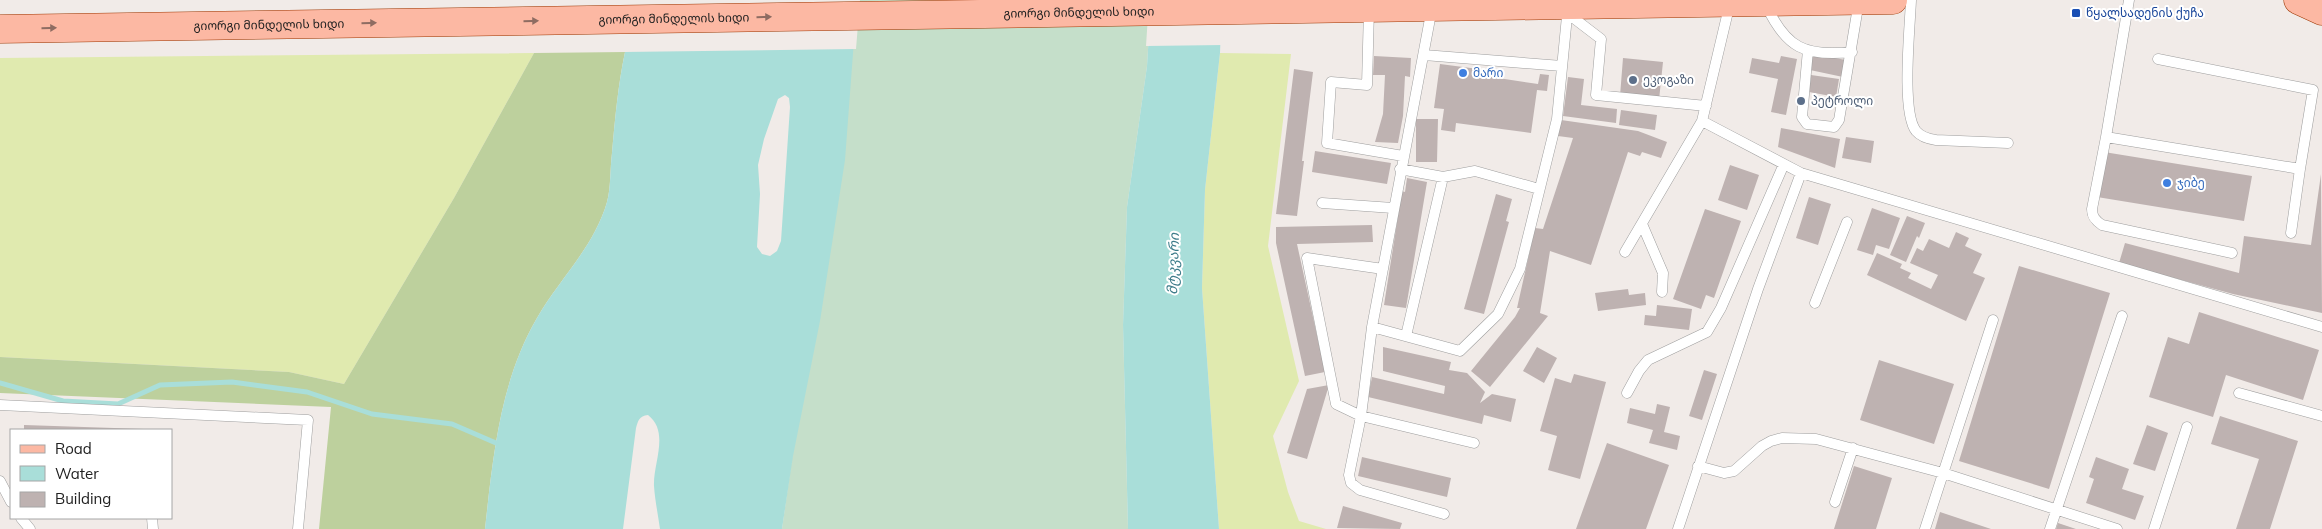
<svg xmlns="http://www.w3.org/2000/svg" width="2322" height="529" viewBox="0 0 2322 529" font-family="Mulish,'Noto Sans Georgian',sans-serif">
  <rect width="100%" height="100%" fill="#f1ebe8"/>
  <path fill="#e0eaaf" d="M534 53 454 198 344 384 289 372 0 357V58Z
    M1220 53 1291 54 1268 246 1299 381 1273 436 1288 492 1299 521 1326 529H1219L1202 288 1205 190Z"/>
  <path fill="#bdd09d" d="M625 52C618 85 615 119 612 153 610 168 611 187 607 202 594 247 560 278 537 318 500 381 493 457 485 529H319L331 407 0 393V357L289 372 344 384 454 198 534 53Z"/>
  <path fill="#c5dfca" d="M857 0H1151L1147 66 1127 207 1123 325 1128 529H782Z"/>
  <path fill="#a9ded9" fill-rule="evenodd" d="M857 0 845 160 820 321 793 456 782 529H660C658 515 655 500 654 486 653 463 670 432 648 415 639 416 638 421 636 428L623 529H485C493 457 500 381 537 318 560 278 594 247 607 202 611 187 610 168 612 153 615 119 618 85 625 52ZM785 95 789 98 790 107 781 241 777 251 770 256 762 254 757 247 760 194 758 165 764 139 778 99Z
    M1151 0H1222L1220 53 1205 190 1202 288 1219 529H1128L1123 325 1127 207 1147 66Z"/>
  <path fill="#f1ebe8" d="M634 0H860L856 49 622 52Z
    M1149 0H1224L1223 45 1146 46Z"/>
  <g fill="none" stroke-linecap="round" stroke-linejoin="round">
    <path stroke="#a9ded9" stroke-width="5" d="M0 383 63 401 118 404 160 385 232 382 307 392 372 414 452 424 496 443"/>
  </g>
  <path fill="#beb2b1" d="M1813 54 1846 60 1843 77 1810 70Z
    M1374 56 1411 58 1410 77 1405 76 1403 116 1398 143 1375 142 1383 114 1385 75H1373Z
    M1781 56 1797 59 1786 115 1771 112 1778 79 1749 73 1752 58 1779 63Z
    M1623 58 1663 62 1659 100 1620 96Z
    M1440 64 1486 70 1485 76 1538 84 1540 74 1549 75 1547 91 1537 90 1531 133 1456 123 1455 132 1441 130 1444 109 1434 108Z
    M1294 69 1313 72 1302 161H1304L1297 216 1276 214Z
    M1811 75 1839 79 1836 97 1809 92Z
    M1568 77 1584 79 1581 105 1617 109 1616 123 1563 116Z
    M1621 110 1657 115 1655 130 1619 125Z
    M1416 119H1438L1437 162H1416Z
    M1561 120 1638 131 1667 142 1661 158 1642 152 1640 156 1628 152 1591 265 1550 251 1540 313 1548 316 1490 387 1471 371 1515 317 1520 308H1517L1535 228 1543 229 1573 138 1558 136Z
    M1781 128 1840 139 1835 168 1778 147Z
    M1846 137 1874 141 1871 163 1842 158Z
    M1315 151 1391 163 1387 184 1312 172Z
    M2104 152 2252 176 2244 221 2097 197Z
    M1730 165 1759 175 1747 210 1718 200Z
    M2321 174 2322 313 2233 294 2119 263 2125 243 2239 273 2244 236 2311 245Z
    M1407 178 1427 182 1406 308 1384 305 1402 191 1405 192Z
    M1496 194 1512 199 1506 221 1509 222 1484 314 1464 309Z
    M1809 197 1831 204 1818 245 1796 238Z
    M1872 208 1900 218 1889 249 1876 245 1873 255 1857 250Z
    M1705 209 1741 221 1714 298 1706 295 1701 309 1673 299Z
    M1907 216 1925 223 1919 238 1917 236 1906 262 1890 255Z
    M1372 225 1373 242 1297 244 1325 372 1305 376 1276 243V227Z
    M1956 232 1969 238 1965 246 1982 254 1973 273 1985 278 1966 321 1867 275 1877 253 1902 264 1900 268 1911 273 1908 278 1931 289 1938 275 1910 263 1917 248 1923 251 1929 239 1949 248Z
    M2019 266 2110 293 2049 489 1959 461Z
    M1628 289 1629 295 1645 293 1646 305 1598 311 1595 293Z
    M1657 305 1692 309 1689 330 1644 325 1645 315 1656 316Z
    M2199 312 2319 350 2303 400 2226 375 2213 417 2149 397 2168 337 2189 344Z
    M1383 347 1451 362 1449 370 1467 373 1485 392 1480 403 1492 394 1516 399 1511 422 1484 415 1482 424 1368 397 1372 377 1444 394 1445 386 1383 371Z
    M1537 347 1557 358 1544 383 1523 371Z
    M1879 360 1954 384 1934 444 1860 420Z
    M1704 370 1717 374 1702 420 1689 416Z
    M1574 374 1606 382 1580 479 1548 470 1557 436 1540 431 1555 378 1571 383Z
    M1329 385 1307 459 1287 453 1307 389Z
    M1657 404 1670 407 1664 432 1680 436 1677 450 1649 443 1653 430 1627 423 1630 408 1655 414Z
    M2220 416 2298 441 2270 529H2236L2259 459 2211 444Z
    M24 425 144 429V430H24Z
    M2147 425 2168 433 2155 471 2133 464Z
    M1607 443 1669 465 1646 529H1576Z
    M1362 457 1451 478 1447 497 1358 476Z
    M2096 457 2129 469 2122 489 2144 496 2135 520 2086 503 2094 479 2089 477Z
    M1854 466 1892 478 1876 529H1834Z
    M1343 506 1402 523 1400 529 1337 528Z
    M1940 512 1991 529H1935Z
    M2058 523 2076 529H2056Z"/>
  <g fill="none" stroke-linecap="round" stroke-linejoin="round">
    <g stroke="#9e9e9e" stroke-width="11">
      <path id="lane" d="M1911 0C1910 27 1901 112 1916 131 1921 137 1929 139 1936 140L2008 143
        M2129 0 2106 137 2300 169 2313 90 2158 59
        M1730 3 1702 121 1801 173 2322 327
        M1766 5C1786 48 1805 57 1852 52
        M1432 8 1372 327 1361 416 1349 475 1351 483 1360 490 1444 514
        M1369 9 1367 85 1331 82 1327 143 1403 156
        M1567 13 1601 39 1596 95 1706 106
        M1808 50 1802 117 1807 124 1834 127 1839 120 1859 1
        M1424 55 1562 66
        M2106 137 2092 209C2092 217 2096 221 2102 225L2232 253
        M1400 169 1443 177 1475 171 1539 189
        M1322 203 1393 208
        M1642 224 1663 273 1662 292
        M2291 233 2300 169
        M1625 252 1702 121
        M1383 269 1307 258 1336 404 1361 416 1474 443
        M1815 303 1847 222
        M1372 327 1460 351 1498 314 1520 269 1557 119 1568 6
        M1406 336 1443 177
        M1627 393 1639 371 1648 360 1707 332 1721 308 1784 164
        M2239 393 2322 416
        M0 405 308 420 298 529
        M1698 466 1724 473 1734 471 1762 446 1771 441 1782 438 1816 439 1943 473 2117 529
        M0 481 11 502
        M1835 502 1853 448
        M21 518 30 529
        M152 518 153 529
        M1678 529 1758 289 1801 173
        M1925 529 1993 320
        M2050 529 2122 316
        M2154 529 2187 427"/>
    </g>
    <g stroke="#9d3601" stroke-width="29">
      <g id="primary">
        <path d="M2298 0 2322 11"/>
        <path id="s1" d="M0 29 1893 0"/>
      </g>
    </g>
    <use href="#lane" stroke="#fff" stroke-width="10"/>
    <use href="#primary" stroke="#fcb8a3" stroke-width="28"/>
  </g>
  <defs><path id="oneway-solid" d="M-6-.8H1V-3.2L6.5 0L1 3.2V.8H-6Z" transform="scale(1.25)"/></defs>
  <g fill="#8e6c62">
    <use href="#oneway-solid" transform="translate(764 17) rotate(-1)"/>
    <use href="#oneway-solid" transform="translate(531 21) rotate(-1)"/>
    <use href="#oneway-solid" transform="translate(369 23) rotate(-1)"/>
    <use href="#oneway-solid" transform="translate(49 28) rotate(-1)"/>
  </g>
  <rect fill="#1a4fb4" stroke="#fff" stroke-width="2" x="2071" y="8" width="10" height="10" rx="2.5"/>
  <g fill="#3f7fe0" stroke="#fff" stroke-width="2">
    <circle cx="1463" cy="73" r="5"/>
    <circle cx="2167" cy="183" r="5"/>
  </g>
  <g fill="#5c6f8a" stroke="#fff" stroke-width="2">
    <circle cx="1633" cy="80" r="5"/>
    <circle cx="1801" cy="101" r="5"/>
  </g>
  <g text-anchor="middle" stroke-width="4" stroke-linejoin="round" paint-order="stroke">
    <g font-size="12" fill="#212121" stroke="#fff">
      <text dy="4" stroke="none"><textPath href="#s1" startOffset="1079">გიორგი მინდელის ხიდი</textPath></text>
      <text dy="4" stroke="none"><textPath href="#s1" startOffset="674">გიორგი მინდელის ხიდი</textPath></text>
      <text dy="4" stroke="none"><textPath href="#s1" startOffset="269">გიორგი მინდელის ხიდი</textPath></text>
    </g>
    <g font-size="12" fill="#164399" stroke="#fff" text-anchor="start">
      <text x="2086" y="17">წყალსადენის ქუჩა</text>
    </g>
    <g font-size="12" fill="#366cbe" stroke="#fff" text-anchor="start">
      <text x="1473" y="77">მარი</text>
      <text x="2177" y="187">ჯიბე</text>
    </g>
    <g font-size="12" fill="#4e5e75" stroke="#fff" text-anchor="start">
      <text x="1643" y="84">ეკოგაზი</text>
      <text x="1811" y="105">პეტროლი</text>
    </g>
    <g font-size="14" font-style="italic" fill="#3e7c8a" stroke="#fff">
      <text transform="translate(1173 264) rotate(-88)" y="5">მტკვარი</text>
    </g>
  </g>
  <rect x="10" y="429" width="162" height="90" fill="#ffffff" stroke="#a6a6a6"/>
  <rect x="20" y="445" width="25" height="8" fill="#fcb8a3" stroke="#a6a6a6"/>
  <text x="55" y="454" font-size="15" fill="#212121">Road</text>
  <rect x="20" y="466" width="25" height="15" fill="#a9ded9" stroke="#a6a6a6"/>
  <text x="55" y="479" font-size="15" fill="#212121">Water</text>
  <rect x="20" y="492" width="25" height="15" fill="#beb2b1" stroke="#a6a6a6"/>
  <text x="55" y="504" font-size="15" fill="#212121">Building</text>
</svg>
